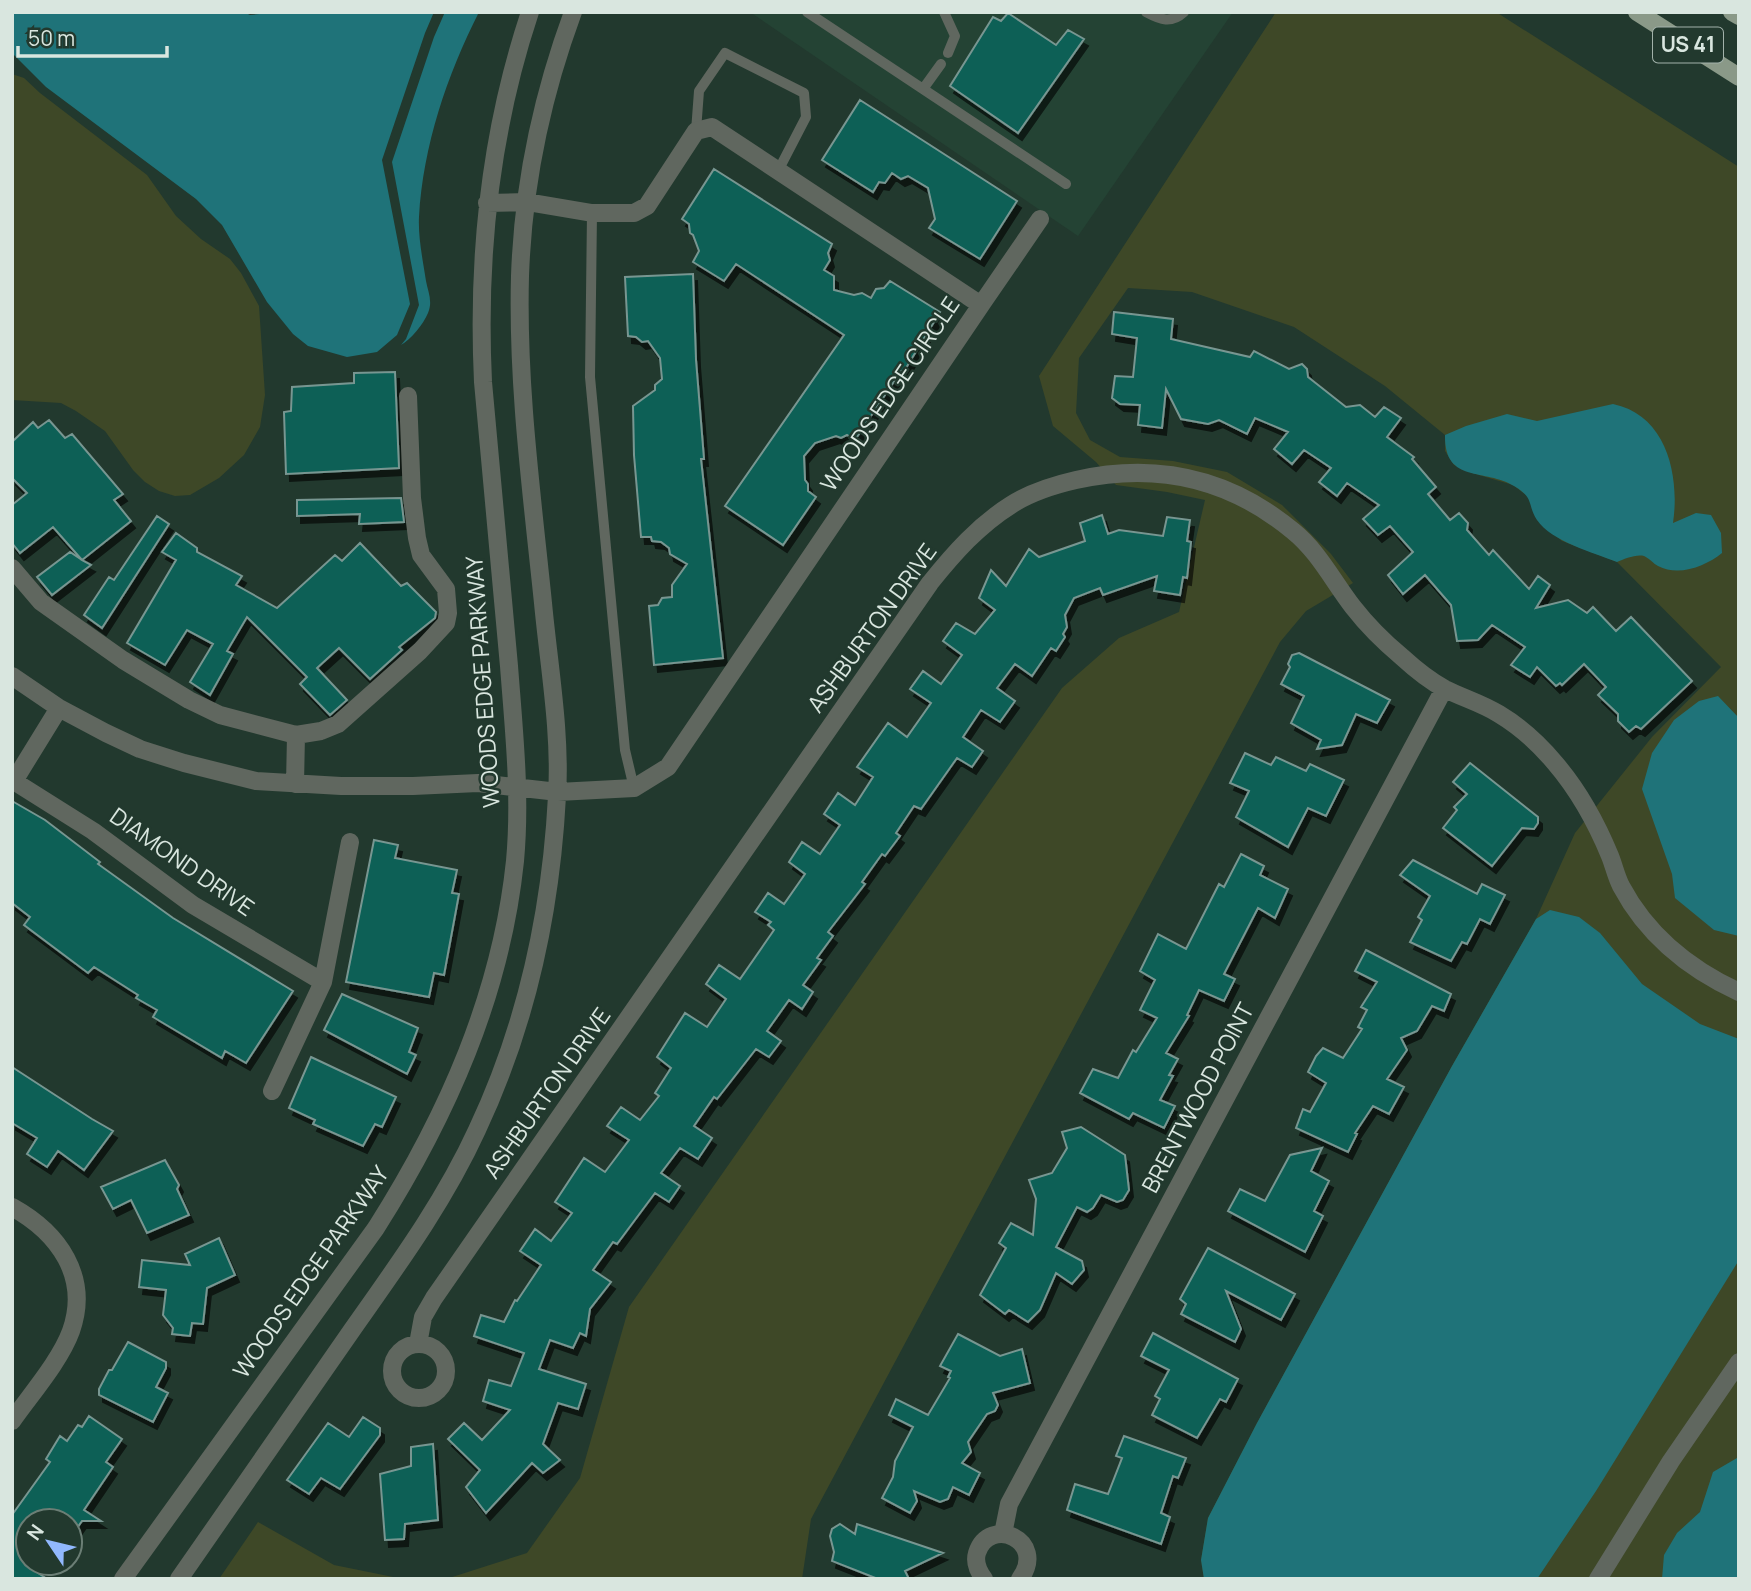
<svg xmlns="http://www.w3.org/2000/svg" width="1751" height="1591" viewBox="0 0 1751 1591" font-family="Manrope,sans-serif">
  <defs>
    <filter id="shadow"><feDropShadow dx="4" dy="7" stdDeviation="0" flood-color="#0009"/></filter>
  </defs>
  <rect width="100%" height="100%" fill="#22392e"/>
  <path fill="#244334" d="M750 12H1233L1078 236Z"/>
  <path fill="#3e4827" d="M1276 12H1496L1739 167V1579H1204L1201 1560 1208 1518 1257 1423 1452 1066 1536 919 1575 833 1652 737 1721 667 1617 562 1562 541 1537 520 1530 498 1513 485 1472 473 1454 465 1445 451V435L1385 386 1294 327 1192 292 1128 288 1079 358 1076 413 1090 440 1120 457 1173 461 1227 472 1282 505 1331 554 1353 583 1306 611 1280 642 811 1519 802 1579H446L527 1553 580 1478 629 1307 1062 688 1119 638 1179 612 1205 500 1167 492 1116 485 1096 462 1053 426 1039 376Z
    M12 74 24 78 40 93 147 175 176 216 201 239 230 259 241 273 259 306 265 395 260 427 244 455 219 478 190 495 175 496 159 491 145 482 133 470 105 431 76 411 61 403 12 400Z
    M258 1522 334 1565 403 1579H219Z"/>
  <path fill="#1f7379" d="M12 12H244L250 15 281 12H434L425 33 382 160 410 304 397 335 377 352 347 357 308 346 293 334 267 302 222 225 196 199 46 87 12 53Z
    M445 12H479C447 75 423 146 419 217 418 238 423 261 426 281 428 292 433 301 428 313 423 325 411 339 401 345L406 339 419 305 392 162 434 37Z
    M1613 404C1667 415 1680 476 1673 523L1696 513 1711 515 1721 533 1722 553C1706 566 1679 577 1658 566 1654 564 1649 558 1644 556 1636 554 1624 559 1617 562 1594 553 1551 541 1537 520 1527 505 1535 498 1514 486 1485 468 1444 484 1445 435L1466 426 1507 414 1537 421Z
    M1718 696 1739 718V936L1714 930 1675 898 1672 874 1642 789 1652 753 1674 720 1699 701Z
    M1550 910 1579 917 1600 933 1642 984 1700 1024 1739 1039V1260L1596 1491 1537 1579H1204L1201 1560 1208 1518 1257 1423 1452 1066 1536 919Z
    M1737 1458 1739 1579H1662L1664 1555 1677 1533 1700 1512 1713 1472Z"/>
  <path fill="#086157" stroke="#789691" stroke-width="2" filter="url(#shadow)" d="M1008 13 1056 45 1068 30 1084 39 1018 133 950 86 993 17 1001 21Z
    M860 100 1017 201 980 259 929 228 935 219 928 188 908 176 901 179 892 173 885 183 879 182 873 192 822 160Z
    M714 169 832 244 828 253 830 260 824 270 834 276V290L854 295 862 293 871 298 876 289 884 288 890 281 940 312 903 373 901 371 855 440 847 435 841 438 836 436 815 443 804 456 805 480 808 484V491L816 497 783 545 725 506 844 335 736 264 724 281 693 262 699 251 693 235 690 233 689 224 682 219Z
    M693 274 696 360 704 459H701L723 658 654 665 649 606 658 605 662 598 672 597V585L687 564 670 554 669 548 661 542 652 541 651 537H641L634 455 633 406 655 390V385L662 379 660 358 648 341 642 342 636 337 628 336 625 277Z
    M1114 312 1173 319 1171 339 1250 357 1254 351 1289 369 1302 364 1307 369 1308 377 1346 407 1360 405 1375 417 1384 407 1401 418 1387 437 1414 457 1412 459 1436 487 1428 494 1450 520 1459 513 1468 523 1467 530 1489 555 1493 550 1529 589 1538 576 1550 585 1536 608 1568 600 1587 613 1593 607 1616 631 1631 617 1692 681 1641 729 1636 726 1629 732 1618 721V714L1598 695 1606 687 1584 664 1562 685 1560 683 1556 686 1537 667 1530 677 1511 665 1525 647 1492 625 1478 640 1457 641 1451 605 1425 575 1403 594 1388 575 1413 552 1390 526 1378 535 1363 519 1379 505 1347 483 1337 496 1319 482 1331 468 1304 450 1292 464 1274 449 1288 432 1255 418 1247 434 1219 420 1208 424 1181 419 1166 389 1162 428 1138 425 1140 405 1120 404 1112 398 1115 376 1133 377 1137 338 1112 334Z
    M395 372 399 468 286 474 284 412 291 411 292 387 354 383V373Z
    M49 420 65 438 72 434 123 494 114 500 131 521 82 560 91 565 52 595 37 577 70 552 82 560 53 527 20 553 12 543V505L27 493 12 478V442L33 422 38 428Z
    M401 498 404 522 359 524 360 514 297 516V500Z
    M1102 515 1108 534 1119 530 1163 536 1167 517 1190 520 1187 541 1191 542 1187 578 1183 577 1180 595 1154 591 1157 576 1103 595 1100 588 1074 598 1065 615 1067 627 1063 634 1065 637 1056 651 1051 648 1032 676 1015 664 997 688 1015 701 1000 722 981 710 963 737 983 751 972 767 957 758 921 809 914 806 896 833 900 836 885 856 882 854 862 882 865 884 828 932 833 936 817 958 821 960 803 985 813 992 802 1009 789 1000 767 1031 781 1041 769 1057 756 1049 717 1099 714 1097 694 1126 712 1138 698 1159 680 1148 661 1173 680 1186 669 1202 655 1193 617 1244 613 1242 593 1270 611 1282 590 1309 586 1336 580 1333 573 1348 550 1340 539 1369 586 1384 578 1409 558 1403 543 1444 560 1460 543 1473 532 1463 486 1513 466 1487 480 1470 448 1439 464 1423 482 1440 510 1410 483 1401 489 1380 511 1386 524 1353 474 1336 481 1315 504 1322 515 1300 517 1301 541 1265 520 1251 535 1229 551 1241 572 1213 555 1202 584 1158 605 1172 629 1140 607 1126 621 1107 640 1120 659 1096 655 1093 671 1068 657 1057 685 1013 707 1027 726 999 706 984 719 965 740 979 774 930 768 925 771 922 755 912 768 893 784 904 805 874 789 862 802 842 820 854 840 825 824 814 838 793 855 805 873 777 857 767 888 723 907 737 931 703 910 689 923 671 941 684 962 655 943 641 956 623 975 634 995 610 979 598 991 570 1006 586 1029 549 1039 557 1085 541 1080 523Z
    M157 516 169 524 102 628 84 615 109 577 114 580Z
    M176 533 197 548V552L242 576 236 585 277 608 335 555 342 561 360 543 401 586 407 583 436 612 435 618 399 647 402 650 370 679 339 648 317 668 347 700 330 715 300 684 307 677 247 617 227 651 233 654 210 695 190 682 213 644 187 630 165 665 127 643 176 560 162 552Z
    M1299 653 1390 700 1377 723 1356 714 1342 745 1317 749 1321 740 1291 723 1304 696 1281 684 1290 667 1288 664 1292 655Z
    M1245 753 1271 765 1276 757 1306 771 1310 764 1344 780 1326 816 1308 808 1288 847 1236 817 1249 791 1230 783Z
    M1470 763 1538 817V823L1534 829 1522 828 1492 866 1443 828 1457 810 1454 807 1467 794 1453 782Z
    M12 801 45 820 100 862 98 864 173 918 293 991 246 1063 225 1051 222 1058 153 1017 157 1010 136 998 138 995 94 967 88 973 24 925 30 917 12 903Z
    M374 840 398 845 395 858 457 870 452 893 459 894 444 975 434 973 429 997 346 982Z
    M1241 854 1264 866 1260 875 1288 889 1275 918 1258 908 1224 974 1235 979 1224 1001 1199 990 1187 1015 1189 1016 1166 1053 1178 1059 1169 1075 1173 1076 1160 1100 1175 1106 1164 1128 1133 1113 1129 1119 1080 1093 1093 1069 1118 1078 1133 1050 1136 1052 1157 1018 1140 1010 1155 980 1140 971 1158 934 1186 949 1219 884 1224 887Z
    M1413 860 1477 894 1482 884 1505 895 1490 924 1480 919 1467 944 1462 942 1451 961 1410 942 1422 920 1418 917 1430 896 1400 875Z
    M1366 950 1451 994 1444 1011 1432 1006 1417 1031 1401 1038 1407 1050 1387 1079 1404 1087 1389 1114 1373 1106 1355 1133 1357 1134 1348 1152 1296 1128 1303 1109 1310 1112 1326 1083 1308 1072 1316 1056 1323 1048 1343 1058 1362 1029 1358 1027 1367 1010 1361 1007 1377 982 1355 971Z
    M342 994 418 1028 409 1052 416 1055 407 1074 324 1030Z
    M311 1057 396 1097 382 1127 375 1124 363 1146 313 1124 315 1120 289 1108Z
    M12 1067 92 1119 113 1131 84 1170 58 1151 47 1167 27 1154 37 1138 12 1123Z
    M1081 1127 1125 1155 1129 1190 1123 1200 1117 1202 1101 1195 1093 1208 1087 1212 1077 1207 1056 1247 1082 1261 1084 1270 1072 1284 1056 1273 1040 1310 1028 1322 1009 1310 1005 1314 980 1295 1006 1248 999 1243 1011 1223 1033 1235 1036 1199 1029 1180 1052 1173 1067 1148 1062 1132Z
    M1322 1148 1311 1171 1329 1181 1314 1211 1323 1216 1305 1252 1228 1211 1240 1189 1265 1201 1290 1155Z
    M165 1160 179 1185 177 1189 189 1215 147 1233 131 1200 113 1209 101 1187Z
    M219 1238 235 1275 207 1288 203 1324 192 1323 190 1336 172 1334 173 1328 163 1315 166 1290 139 1287 142 1260 190 1265 185 1254Z
    M1208 1248 1295 1294 1281 1320 1226 1291 1241 1329 1235 1342 1181 1314 1186 1304 1180 1299Z
    M1153 1333 1238 1379 1226 1402 1220 1399 1197 1438 1152 1415 1160 1399 1155 1396 1169 1370 1141 1356Z
    M958 1334 1000 1356 1022 1349 1030 1383 993 1393 998 1405 995 1411 987 1414 968 1442 971 1452 962 1463 980 1473 969 1495 953 1487 948 1499 940 1502 914 1491 917 1501 910 1513 882 1498 893 1477 895 1461 913 1427 889 1415 896 1399 928 1415 950 1378 948 1377 951 1371 940 1366Z
    M128 1342 166 1362V1368L156 1387 168 1393 153 1422 99 1395V1389L109 1370H112Z
    M89 1416 122 1439 106 1462 113 1467 84 1510 101 1521H82L70 1538V1521H28V1566L47 1579H12V1515L50 1462 46 1459 60 1436 67 1441 78 1425 82 1427Z
    M363 1417 380 1428V1435L340 1489 321 1478 309 1494 287 1480 328 1423 349 1437Z
    M1124 1436 1186 1458 1178 1478 1173 1476 1161 1513 1170 1517 1161 1544 1067 1510 1075 1484 1108 1494 1122 1458 1116 1456Z
    M433 1444 438 1520 405 1524 404 1539 385 1540 380 1474 411 1466V1447Z
    M840 1524 855 1534 857 1524 943 1553 905 1571 909 1579H878L832 1561 834 1552 830 1536 832 1529Z"/>
  <g fill="none" stroke-linecap="round" stroke-linejoin="round">
    <path stroke="#60675f" stroke-width="10" d="M807 12 1066 184
      M944 12 955 36 948 53
      M1146 12C1161 20 1171 24 1184 12
      M923 89 941 64
      M696 131 699 91 725 53 804 93 806 117 778 171
      M592 213 590 377 625 750 634 788"/>
    <path stroke="#60675f" stroke-width="18" d="M981 305 1040 219
      M12 568 41 602 123 660 189 700 220 715 296 735 321 731 338 724 420 651 446 623 448 613 446 589 421 555 417 538 412 498 408 396
      M12 676 59 708 106 733 140 749 184 763 256 781 341 786H413L478 783 558 792 634 788 668 767 981 305 712 127 696 131 647 206 634 213H592L527 202 487 203
      M12 780 93 831 193 905 323 982
      M14 781 59 708
      M295 784 296 735
      M272 1091 323 982 350 842
      M12 1207C59 1233 90 1277 71 1331 60 1361 31 1394 12 1421
      M418 1344 423 1317 434 1298 930 583C954 553 979 525 1011 505 1031 492 1054 485 1076 480 1156 462 1229 478 1293 531 1318 551 1333 581 1353 607 1367 625 1384 642 1402 657 1414 668 1430 681 1445 689 1463 698 1481 703 1499 714 1519 726 1540 745 1555 763 1579 791 1596 822 1610 856 1614 866 1616 876 1621 886 1647 935 1689 969 1739 992
      M392 1371a27 27 0 1 1 54 0a27 27 0 1 1-54 0Z
      M1003 1534 1009 1504 1444 689
      M123 1579 376 1228C447 1116 501 995 515 861 521 796 514 732 509 666 501 572 492 477 483 382 477 257 490 132 530 12
      M179 1579C236 1496 294 1413 352 1330 397 1266 444 1202 477 1130 526 1026 551 911 557 796 561 733 549 667 543 603 532 495 517 385 520 276 523 187 542 96 573 12
      M984 1579C978 1571 974 1563 977 1553 989 1515 1048 1540 1020 1579
      M1598 1579 1671 1461 1739 1362"/>
    <path stroke="#8a9988" stroke-width="18" d="M1637 12 1739 77
      M1732 12 1739 16"/>
  </g>
  <g text-anchor="middle" stroke-width="5" stroke-linejoin="round" paint-order="stroke">
    <rect fill="#22392e" stroke="#a2b2aa" stroke-width="2" x="1653" y="27.5" width="70" height="35" rx="5"/>
    <g font-size="21" font-weight="bold" fill="#d9e6df">
      <text x="1688" y="52">US 41</text>
    </g>
    <g font-size="23" fill="#d9e6df" stroke="#22392e">
      <text transform="translate(890 394) rotate(-56)" y="8">WOODS EDGE CIRCLE</text>
      <text transform="translate(872 628) rotate(-54)" y="8">ASHBURTON DRIVE</text>
      <text transform="translate(483 682) rotate(-94)" y="8">WOODS EDGE PARKWAY</text>
      <text transform="translate(182 862) rotate(35)" y="8">DIAMOND DRIVE</text>
      <text transform="translate(547 1093) rotate(-55)" y="8">ASHBURTON DRIVE</text>
      <text transform="translate(1198 1098) rotate(-62)" y="8">BRENTWOOD POINT</text>
      <text transform="translate(311 1272) rotate(-55)" y="8">WOODS EDGE PARKWAY</text>
    </g>
  </g>
  <rect width="1751" height="1591" fill="none" stroke="#d9e6df" stroke-width="28"/>
  <g transform="translate(49 1542) rotate(305)"><circle r="33" fill="#22392e" stroke="#6b7e75" stroke-width="2"/>
  <path d="M0-5L12 26L0 18L-12 26Z" fill="#91b8fd"/>
  <text y="-10" font-size="19" font-weight="bold" text-anchor="middle" fill="#d9e6df">N</text>
  </g>
  <path d="M18 46v10h149v-10" fill="none" stroke="#d9e6df" stroke-width="3.5"/>
  <text x="28" y="46" font-size="21" fill="#d9e6df" stroke="#22392e" stroke-width="5" paint-order="stroke">50 m</text>
</svg>
